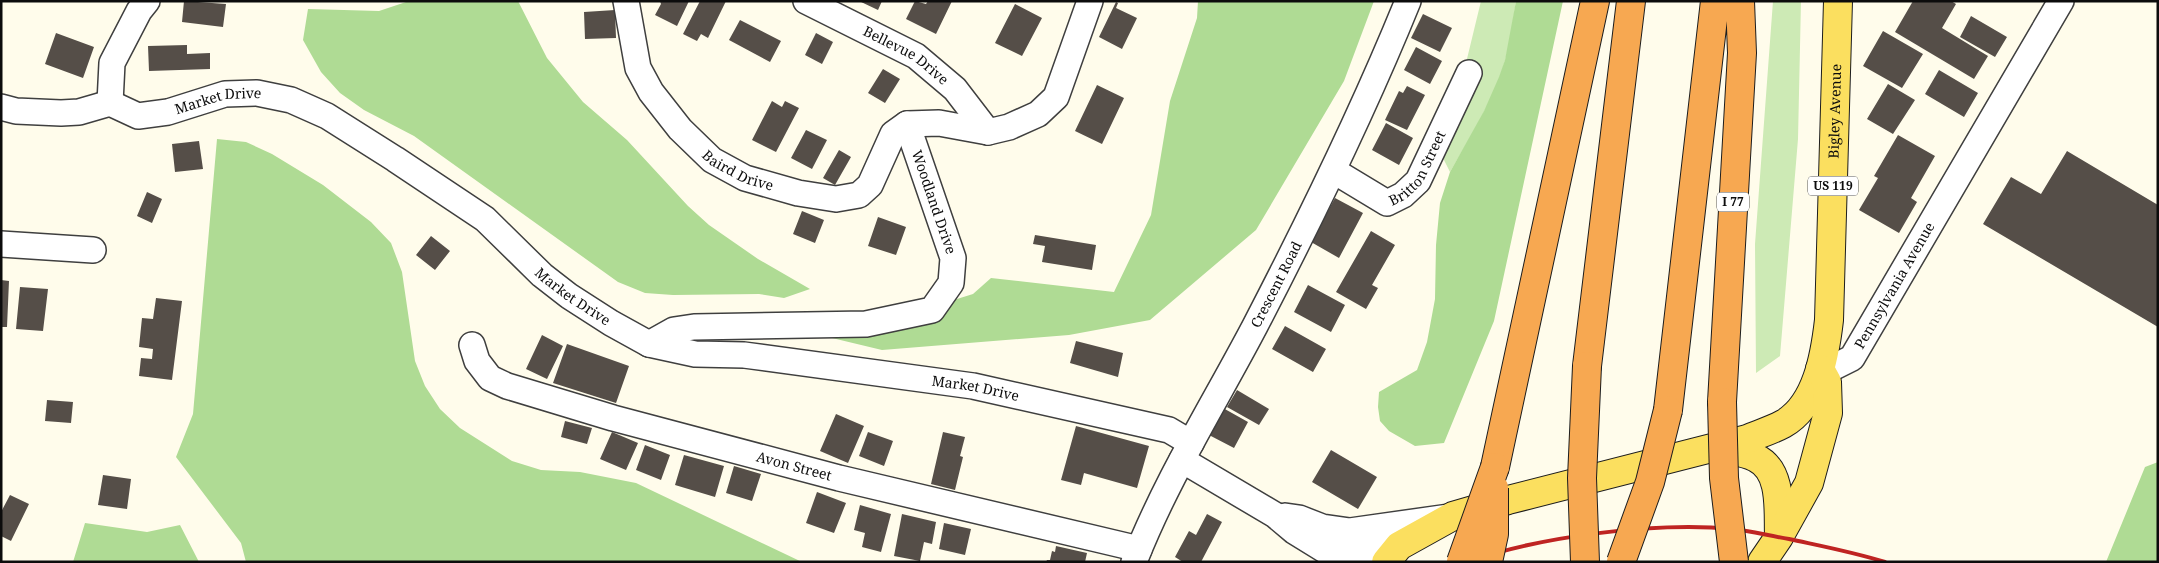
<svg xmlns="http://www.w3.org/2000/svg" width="2159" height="563" viewBox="0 0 2159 563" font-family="'Noto Serif',serif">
  <rect width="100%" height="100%" fill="#fffceb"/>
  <path fill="#cdeab5" d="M1481 1H1516C1512 26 1509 53 1500 76 1487 110 1468 141 1450 172L1443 158Z
    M1773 1H1801L1798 139 1780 356 1756 373 1755 244Z"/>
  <path fill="#afdb94" d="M409 1H518L547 58 583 102 627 140 688 206 709 225 758 259 810 289 784 298 759 294 673 295 645 293 618 282 414 136 364 110 340 93 321 72 303 40 308 9 379 11Z
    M1198 1H1374L1344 81 1256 230 1150 320 1069 335 882 350 832 338 973 294 991 278 1114 292 1151 215 1170 101 1197 18Z
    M1516 1H1563L1494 321 1444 443 1415 446 1389 431 1380 421 1378 407 1379 392 1417 370 1427 342 1435 299 1436 245 1440 203 1450 172 1484 111 1499 77 1505 60Z
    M217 139 246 142 272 154 323 185 371 222 391 243 402 272 415 361 425 386 440 409 460 428 512 461 541 470 580 472 636 483 802 562H246L241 543 176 457 193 414Z
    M2158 462V562H2106L2145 467Z
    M85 523 147 532 180 525 199 562H73Z"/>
  <path fill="#554e48" d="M184 1 226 4 223 27 182 22Z
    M660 1H689L677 26 655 15 661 4Z
    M700 1H726L708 38 701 34 697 41 683 34Z
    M859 1H882L878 10Z
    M915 1 926 4 928 1H952L936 34 906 19Z
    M1913 1H1951L1956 4 1942 28 1988 56 1974 79 1895 32Z
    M1116 2 1118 3 1116 8 1137 18 1122 49 1099 37Z
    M1015 4 1042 18 1022 56 995 43Z
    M615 10 616 38 585 39 584 12Z
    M1423 14 1452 28 1440 52 1411 38Z
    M1971 16 2007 37 1995 57 1960 37Z
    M740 20 781 41 770 62 729 40Z
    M1883 31 1923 54 1902 88 1863 66Z
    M56 33 94 47 83 78 45 64Z
    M816 33 833 42 822 64 805 55Z
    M187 45V54L210 53V69L149 71 148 46Z
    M1416 47 1442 61 1430 84 1404 70Z
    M883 69 900 79 885 103 868 93Z
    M1939 70 1978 93 1964 117 1925 94Z
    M1888 84 1915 100 1893 134 1867 119Z
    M1097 85 1124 98 1102 144 1075 131Z
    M1407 86 1425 95 1407 130 1385 120 1399 91 1403 93Z
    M772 101 782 107 785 101 799 108 776 152 752 140Z
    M1386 123 1413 138 1399 165 1372 150Z
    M806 130 827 140 812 169 791 158Z
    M1898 135 1935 156 1911 198 1917 202 1899 233 1859 210 1878 178 1874 176Z
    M199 141 203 169 175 172 172 144Z
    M839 150 851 157 835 185 823 178Z
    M2067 151 2158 205V327L1983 224 2011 177 2041 194Z
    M147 192 162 199 152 223 137 216Z
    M1335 198 1363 213 1339 258 1311 242Z
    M802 211 824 220 815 243 793 234Z
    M878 217 906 227 896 255 868 246Z
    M1371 231 1395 245 1372 285 1378 288 1366 309 1336 292Z
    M1035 235 1096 245 1092 270 1042 262 1045 246 1033 244Z
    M431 236 450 251 435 270 416 255Z
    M1 280 9 281 7 327H1Z
    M1308 285 1345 305 1331 332 1294 312Z
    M20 287 48 289 43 331 16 329Z
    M156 298 182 301 172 380 139 376 141 358 152 359 153 349 139 347 142 318 153 319Z
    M1285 326 1326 349 1313 372 1272 349Z
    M542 335 563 346 547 379 526 369Z
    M1076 341 1123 353 1118 377 1070 363Z
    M567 344 629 366 616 403 553 383Z
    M1237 390 1269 409 1259 425 1227 407Z
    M47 400 73 402 71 423 45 421Z
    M1223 408 1248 422 1234 448 1209 435Z
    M836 414 864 426 848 463 820 451Z
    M565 421 592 428 587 444 561 437Z
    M1076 426 1149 446 1137 488 1084 473 1081 485 1061 480Z
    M612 432 638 443 626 470 600 459Z
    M868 432 893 441 884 466 859 456Z
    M943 432 965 437 960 456 963 457 955 490 931 484Z
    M645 445 670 455 661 480 636 470Z
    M1331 450 1377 477 1358 509 1312 482Z
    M684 455 724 466 715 497 675 485Z
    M734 466 761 474 752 501 726 493Z
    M103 475 131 479 127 509 98 505Z
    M817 492 846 503 834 533 806 523Z
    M10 495 29 504 11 541 1 536V512Z
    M860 505 891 514 881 552 862 547 865 533 854 530Z
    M902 514 936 522 932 544 924 542 920 561 894 556Z
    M1207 514 1222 522 1201 562H1183L1175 557 1189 531 1196 535Z
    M944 523 971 529 965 555 939 549Z
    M1056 546 1087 553 1085 562H1046L1047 560H1050L1052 551 1055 552Z"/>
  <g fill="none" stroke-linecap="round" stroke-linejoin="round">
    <g stroke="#3f3f3f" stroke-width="28">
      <g id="minor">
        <path id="s1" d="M626 1 638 68 651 92 680 129 712 160 745 178 798 193 836 199 859 195 870 185 893 134 907 124"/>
        <path id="s2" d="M806 1 916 56 955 89 988 132"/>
        <path d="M110 103 112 63 139 11 147 1"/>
        <path id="s3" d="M1 107 16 111 61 113 79 112 110 103 138 116 168 112 225 94 257 93 291 100 327 116 395 159 485 219 542 275 569 296 611 323 649 344 695 354 744 355 973 386 1169 430 1191 443"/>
        <path id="s4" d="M1334 171 1387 203 1403 195 1418 181 1469 73"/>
        <path d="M1 244 93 250"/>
        <path d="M649 344 674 330 694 327 866 324 932 310 951 283 953 258 907 124 939 123 988 132 1009 127 1038 114 1056 97 1090 1"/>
        <path id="s5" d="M472 345 477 361 490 378 507 386 613 418 839 478 1139 549"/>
        <path id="s6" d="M1820 369 1828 370 1852 358 2061 1"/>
        <path d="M1182 460 1275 515 1294 531 1328 552 1336 562"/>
        <path d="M1285 516 1299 518 1322 527 1350 531 1449 517"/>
        <path d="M1328 552H1367L1399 546"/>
        <path id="s7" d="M1134 562C1166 480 1214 404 1255 326 1310 220 1363 112 1408 1"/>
      </g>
    </g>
    <g stroke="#1d1d1d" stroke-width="30">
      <g id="major">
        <path d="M1719 448C1730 451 1746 452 1756 458 1783 471 1778 511 1779 536"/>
        <path id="s8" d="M1386 562 1399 546 1453 516 1508 500 1747 439C1759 434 1772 430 1783 424 1817 405 1825 355 1829 320L1838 1"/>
        <path d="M1762 562 1779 537 1809 483 1828 413 1827 382 1820 369"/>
      </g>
    </g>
    <g stroke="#1d1d1d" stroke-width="30">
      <path id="highway" d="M1587 366 1631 1
        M1722 402 1742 53 1740 1
        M1668 410 1715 1
        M1495 467 1595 1"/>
    </g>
    <use href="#minor" stroke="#fff" stroke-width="25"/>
    <use href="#major" stroke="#fbdf5f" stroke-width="28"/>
    <use href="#highway" stroke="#f7a851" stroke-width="28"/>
    <path stroke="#bf2422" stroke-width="4" d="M1467 562C1542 536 1654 522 1733 529 1751 531 1770 536 1789 539 1821 546 1853 552 1885 562"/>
    <g stroke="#1d1d1d" stroke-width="30" stroke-linecap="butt">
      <path id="highway-bridge" d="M1722 402 1724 478 1734 562
        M1461 562 1495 467
        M1488 562 1494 534V488
        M1585 562 1582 478 1587 366
        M1621 562 1650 482 1668 410"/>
    </g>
    <use href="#highway-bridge" stroke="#f7a851" stroke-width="28"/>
  </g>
  <g text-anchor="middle" stroke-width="5" stroke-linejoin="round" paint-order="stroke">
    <g fill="#fff" stroke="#555" stroke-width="1">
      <rect x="1808" y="176.5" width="50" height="19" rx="4"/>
      <rect x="1717" y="192.5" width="32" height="19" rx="4"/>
    </g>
    <g font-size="12" font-weight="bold" fill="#0c0c0c">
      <text x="1833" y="190">US 119</text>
      <text x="1733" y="206">I 77</text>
    </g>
    <g font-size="14" fill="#0c0c0c" stroke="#fff">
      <text dy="5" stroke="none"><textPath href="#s2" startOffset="114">Bellevue Drive</textPath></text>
      <text dy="5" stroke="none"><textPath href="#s3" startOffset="224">Market Drive</textPath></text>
      <text dy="5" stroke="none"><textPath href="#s8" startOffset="752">Bigley Avenue</textPath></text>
      <text dy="5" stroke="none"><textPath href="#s4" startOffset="110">Britton Street</textPath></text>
      <text dy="5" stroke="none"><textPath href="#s1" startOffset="215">Baird Drive</textPath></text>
      <text transform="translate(934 202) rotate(71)" y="5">Woodland Drive</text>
      <text dy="5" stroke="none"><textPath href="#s7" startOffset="312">Crescent Road</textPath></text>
      <text dy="5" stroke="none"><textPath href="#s6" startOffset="119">Pennsylvania Avenue</textPath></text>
      <text dy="5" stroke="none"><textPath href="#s3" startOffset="644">Market Drive</textPath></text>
      <text dy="5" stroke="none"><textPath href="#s3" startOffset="1064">Market Drive</textPath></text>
      <text dy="5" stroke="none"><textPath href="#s5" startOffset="355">Avon Street</textPath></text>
    </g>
  </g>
  <rect width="2159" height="563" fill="none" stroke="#0c0c0c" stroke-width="5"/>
</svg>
